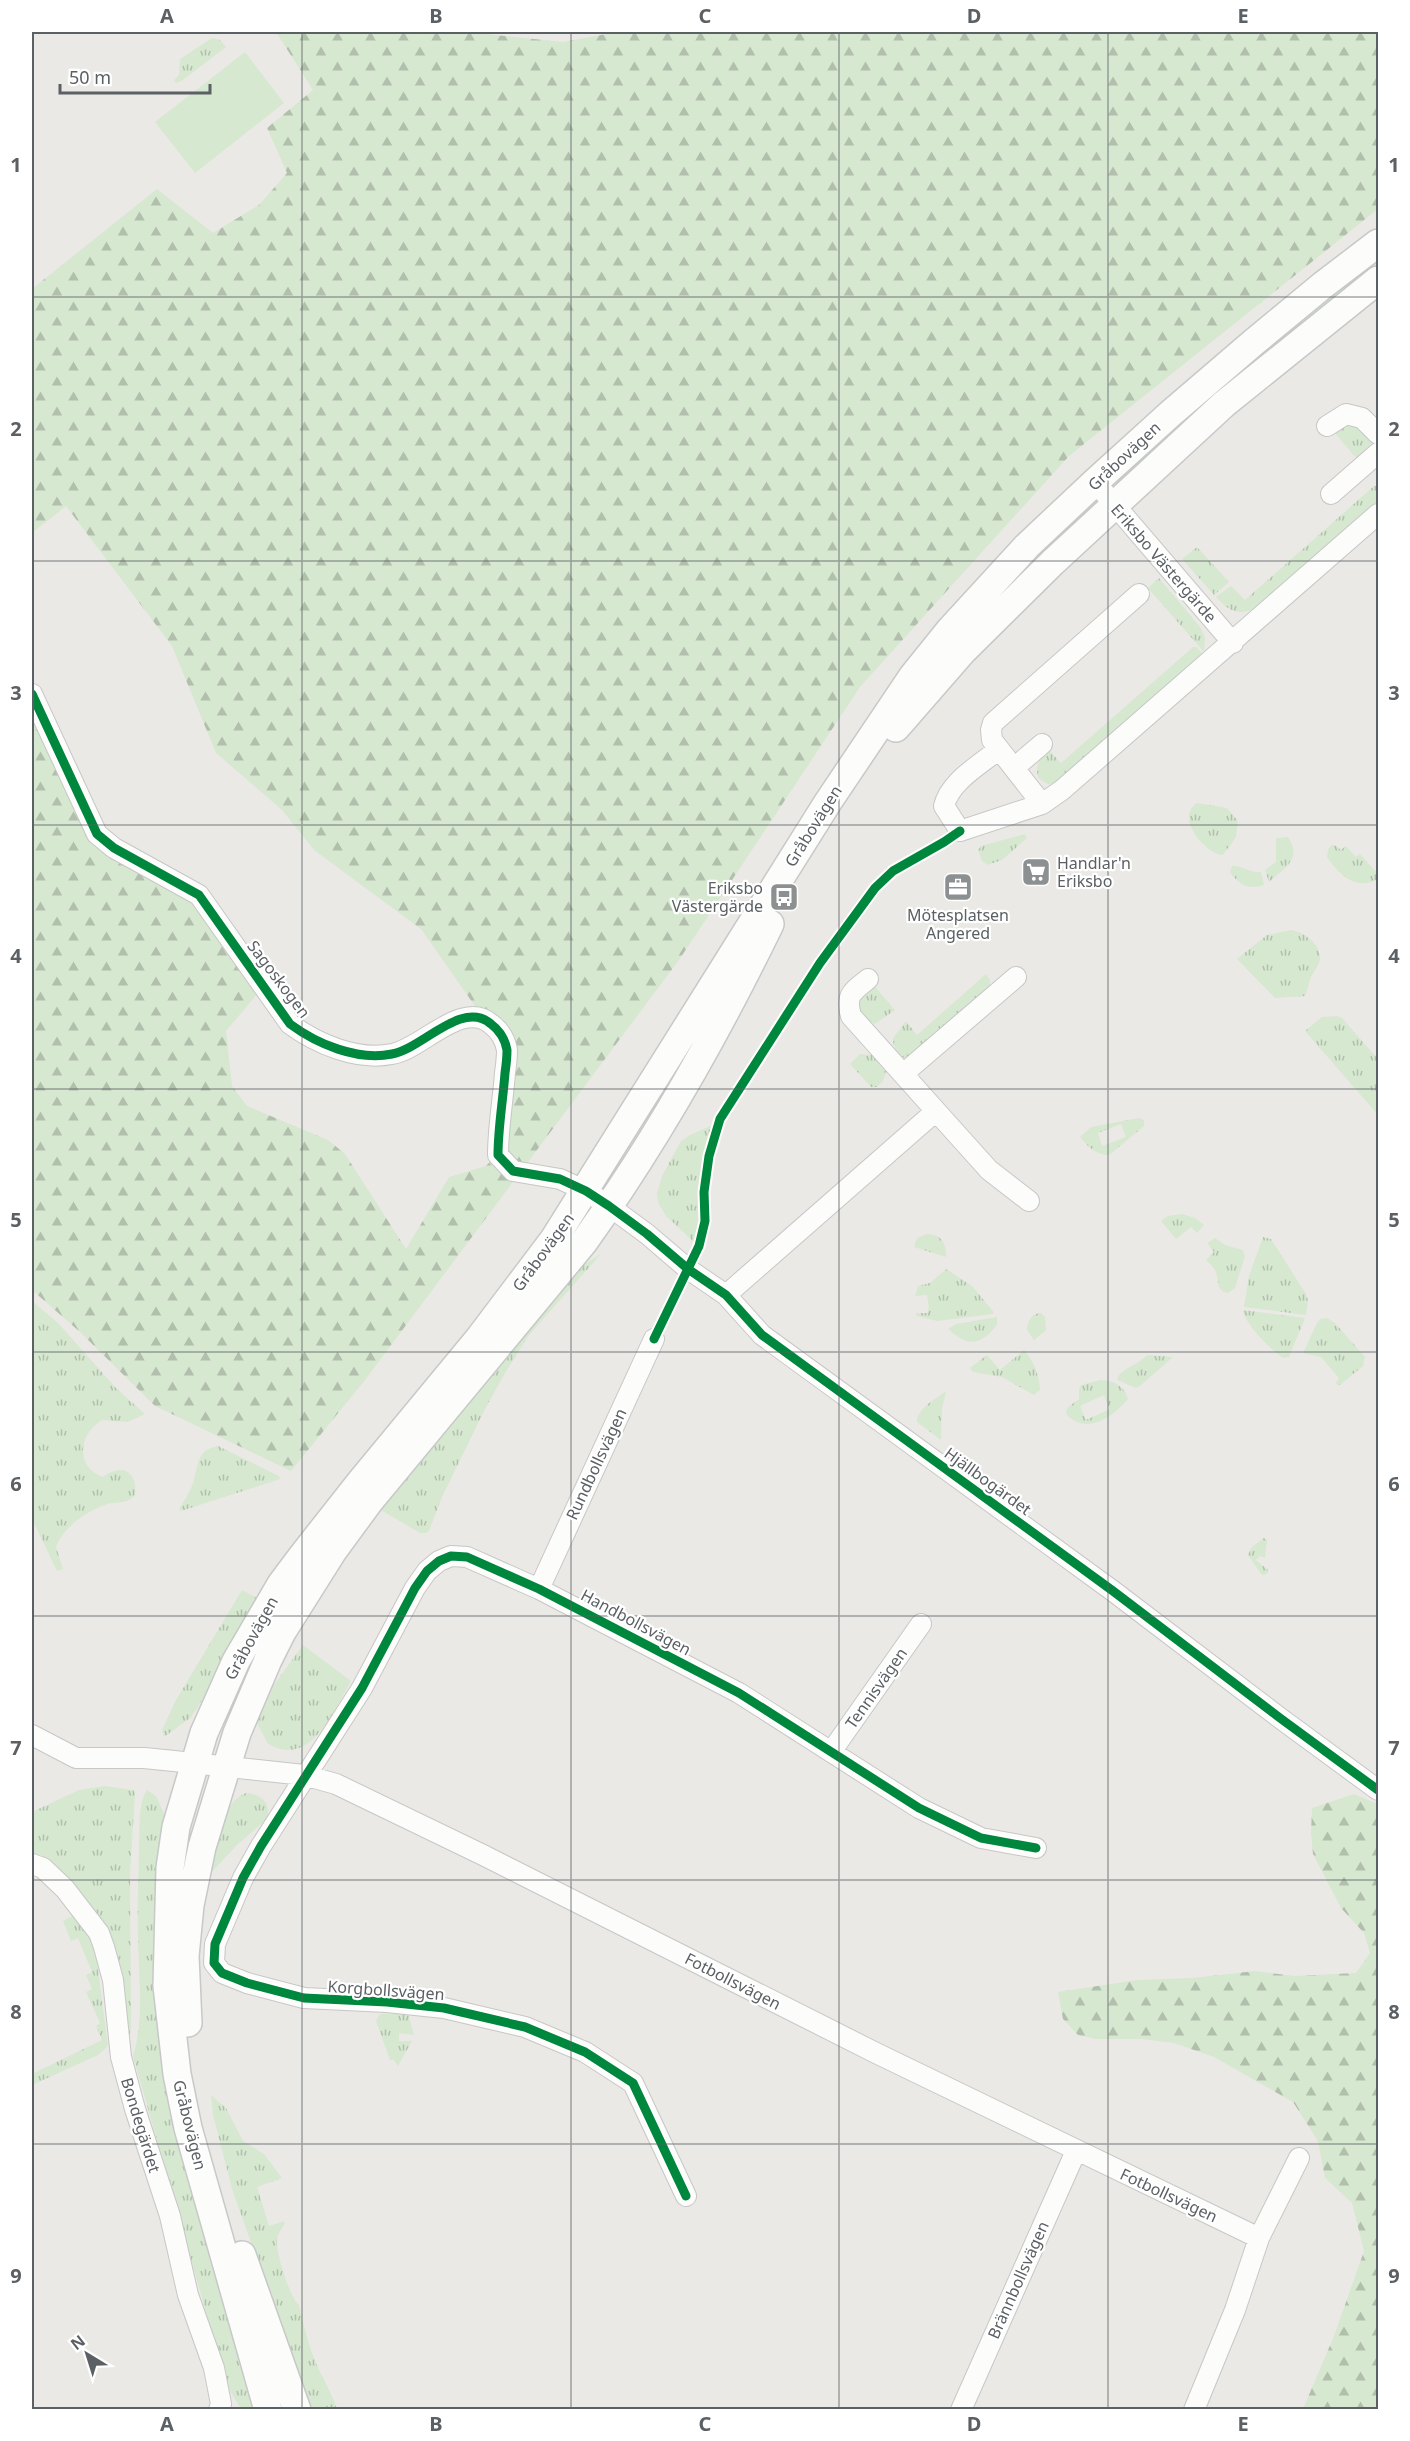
<svg xmlns="http://www.w3.org/2000/svg" width="1410" height="2441" viewBox="0 0 1410 2441" font-family="'Noto Sans',sans-serif">
  <defs>
    <pattern id="grass-tufts" width="24" height="20" patternUnits="userSpaceOnUse" patternTransform="scale(1.5)"><rect width="24" height="20" fill="#d6e8d0"/><path d="M3 7l-1-3M5 7V3M7 7l1-3M15 17l-1-3M17 17v-4M19 17l1-3" fill="none" stroke="#b1bfac"/></pattern>
    <pattern id="forest-firs" width="22" height="20" patternUnits="userSpaceOnUse" patternTransform="scale(1.5)"><rect width="22" height="20" fill="#d6e8d0"/><path d="M5 1l3.5 6h-7zM16 11l3.5 6h-7z" fill="#b1bfac"/></pattern>
  </defs>
  <rect width="100%" height="100%" fill="#ebe9e5"/>
  <path fill="url(#grass-tufts)" fill-rule="evenodd" d="M212 38 220 40 226 47 183 80 176 83 174 80 179 75 180 59Z
    M1378 254V266L1229 386 1223 380Z
    M1344 424H1357L1370 435 1373 442 1357 459 1334 432Z
    M1374 486H1378V501L1259 606C1241 617 1229 612 1216 597L1231 586 1245 600Z
    M1197 547 1229 582 1214 595 1182 559Z
    M1159 578 1201 628 1205 638 1204 652 1148 588Z
    M1193 647H1196L1203 654 1058 783 1048 784 1039 779C1034 766 1039 759 1049 750L1061 763Z
    M1197 803 1227 808 1238 821 1236 837 1223 855C1209 856 1173 819 1197 803Z
    M1025 834 1027 838 1002 860 988 865 982 861 978 850 981 846Z
    M1288 837C1303 858 1284 869 1269 882L1265 870 1276 862V838Z
    M1332 845H1335L1341 850 1346 846 1356 857 1360 854 1378 874V879C1356 891 1339 875 1327 857L1328 849Z
    M1232 866C1243 865 1249 873 1261 872L1264 885C1248 890 1239 885 1230 872Z
    M1291 930C1304 932 1321 944 1320 959 1319 966 1314 971 1311 977 1308 983 1308 990 1305 996L1275 998 1237 959 1267 935Z
    M986 974 990 980V986L918 1052 907 1058C897 1057 893 1047 893 1038L906 1021 917 1035Z
    M872 983 895 1010 875 1024C862 1019 857 1009 858 996Z
    M1337 1016 1342 1018 1378 1059V1115L1305 1031 1322 1017Z
    M860 1054 873 1055 886 1071 883 1081 877 1087H871L850 1064Z
    M1139 1118 1144 1120V1126L1109 1155C1096 1155 1088 1147 1080 1137L1091 1127ZM1121 1124 1126 1137 1102 1146 1098 1133Z
    M715 1124 703 1155 701 1226 694 1242 666 1216 658 1202 657 1193 662 1176 681 1141 690 1135Z
    M1182 1214 1195 1218 1204 1225 1197 1233 1191 1227 1176 1239 1161 1221 1168 1216Z
    M927 1234C941 1234 947 1244 946 1257L914 1247 917 1238Z
    M1263 1237 1271 1239 1306 1294 1308 1300 1306 1315 1244 1307 1249 1276Z
    M1215 1238 1225 1245 1243 1250 1245 1256 1235 1288 1228 1293C1215 1290 1220 1283 1216 1273 1215 1268 1209 1263 1206 1260L1214 1252 1207 1243Z
    M601 1254 529 1335 505 1373 484 1411 442 1497 429 1531 426 1533H420L379 1509 579 1268Z
    M946 1269 972 1286 992 1310 993 1314 937 1321 917 1316 915 1313H927L929 1308 927 1295 915 1296 918 1286 930 1283Z
    M32 1301 58 1323 116 1388 145 1414 128 1422 102 1420C79 1434 74 1466 103 1477 121 1463 138 1471 135 1495 125 1506 117 1500 105 1505 86 1511 62 1529 56 1547L63 1569 57 1571 32 1519Z
    M1243 1310 1305 1318 1289 1357 1283 1358C1271 1350 1244 1323 1243 1310Z
    M1041 1313 1045 1317 1046 1330 1034 1340 1027 1330C1028 1320 1031 1314 1041 1313Z
    M997 1317V1325C980 1346 968 1347 948 1329L956 1324Z
    M1327 1318 1335 1323 1365 1357 1363 1366 1340 1385 1335 1384 1339 1378 1321 1357 1303 1353 1317 1323 1320 1319Z
    M1024 1350C1034 1362 1039 1374 1040 1390L1034 1395 1002 1377 973 1372 970 1368 987 1355 1000 1370Z
    M1147 1355 1173 1357 1140 1386 1136 1388 1117 1380 1118 1376C1127 1366 1138 1365 1147 1355Z
    M1100 1380C1113 1380 1125 1386 1128 1399 1113 1417 1086 1436 1066 1414L1067 1408 1079 1399V1389L1081 1385ZM1104 1395 1110 1409 1086 1420 1080 1406Z
    M946 1391 942 1409 941 1440 917 1422C917 1408 936 1399 946 1391Z
    M218 1446 279 1476 280 1479 181 1511 179 1509C184 1501 190 1492 193 1483 199 1466 195 1450 218 1446Z
    M1264 1538 1267 1540 1265 1558 1260 1556 1256 1560 1268 1570V1573L1264 1575 1261 1574 1248 1555 1252 1547Z
    M242 1590 259 1599 198 1707 190 1718 164 1737 162 1730 176 1700Z
    M303 1645 351 1681C334 1710 311 1769 268 1744L256 1721 263 1700Z
    M105 1786 133 1790 135 1793 130 1874 131 2031 129 2036 127 2035 97 1917 55 1865 41 1855 32 1853V1812L79 1790Z
    M147 1790 156 1796 167 1820C162 1884 152 1950 156 2015 157 2042 164 2070 169 2097L258 2409H241L227 2386 133 2056C145 2020 138 1970 138 1932 137 1903 139 1873 139 1844 140 1829 138 1802 147 1790Z
    M246 1793C261 1794 272 1803 267 1819L237 1845 208 1876C215 1851 220 1802 246 1793Z
    M74 1915 90 1935 95 1947 108 2046 98 2055 32 2085V2074L102 2040 96 2026 100 2023 86 1992 92 1989 86 1975 92 1972 78 1938 71 1941 63 1921Z
    M408 2013 414 2035 399 2033V2041H412L398 2066 394 2060H390L376 2021 380 2014Z
    M211 2095 226 2108 243 2141 264 2154 282 2178 257 2187 269 2226 284 2221 285 2223C282 2229 277 2234 277 2241 276 2253 290 2298 299 2305 304 2326 309 2349 319 2370 326 2383 332 2395 337 2409H310L232 2189 213 2115Z"/>
  <path fill="url(#forest-firs)" d="M276 32H479L486 34 563 42 617 32H1378V209L1069 456 860 687 679 960 365 1380 291 1471 155 1406 80 1332 32 1290V707L88 833 192 896 258 993 226 1031 232 1086 247 1106 328 1140 345 1154 406 1249 449 1177 486 1166 509 1142 498 1039 421 929 314 850 282 810 216 753 172 646 66 506 32 533V289L157 189 213 233 259 205 287 173 267 128 313 90Z
    M1354 1794 1378 1804V2409H1303L1334 2336 1364 2251 1352 2203 1325 2178 1318 2141 1293 2102 1214 2057 1174 2043 1142 2039H1096L1078 2035 1063 2019 1058 1992 1137 1980 1193 1978 1255 1971 1295 1976 1356 1973 1370 1953 1364 1933 1341 1908 1313 1854 1311 1833 1312 1808Z"/>
  <path fill="#d6e8d0" d="M245 52 284 103 195 173 155 122Z"/>
  <g fill="none" stroke-linecap="round" stroke-linejoin="round">
    <g stroke="#c6c7c6" stroke-width="22">
      <path id="minor" d="M1327 426 1346 414 1362 418 1378 434
        M1095 482 1233 643
        M1331 494 1378 453
        M32 694 97 834 114 848 199 895 290 1024C317 1044 357 1061 392 1054 422 1049 462 999 491 1024 499 1030 505 1039 507 1050 507 1057 506 1066 505 1073 503 1100 498 1128 498 1155L513 1171 560 1179 586 1191 609 1206 647 1234 688 1269 726 1295 762 1335 1113 1591 1280 1718 1378 1790
        M999 749C980 765 950 781 944 806L960 831 1042 804 1062 790 1378 514
        M1014 768 1042 744
        M1042 804 992 740 991 730 993 723 1139 594
        M903 1074 1016 977
        M936 1111 989 1170 1029 1201
        M726 1295 936 1111 851 1016C845 995 852 992 868 979
        M539 1589 654 1339
        M32 1735 76 1758H144L174 1761 304 1775 336 1784 483 1855 876 2053 1259 2238
        M831 1752 921 1624
        M32 1864 43 1868 65 1889 99 1933 104 1947 113 1980 121 2057 135 2109 170 2216 188 2295 214 2368 221 2404 219 2410
        M686 2196 633 2083 585 2052 525 2027 444 2008 387 2002 304 1998 247 1983 222 1973 214 1963 215 1944 243 1878 261 1846 362 1688 415 1588 427 1571 439 1561 451 1556 467 1557 539 1589 739 1693 919 1808 981 1838 1036 1848
        M961 2410 1076 2151
        M1194 2410 1235 2310 1259 2238 1299 2158"/>
    </g>
    <g stroke="#c7c8c8" stroke-width="30">
      <path id="secondary" d="M896 728 963 651 1052 563 1224 404 1378 280
        M188 2023 185 1956 190 1905 202 1847 237 1733 268 1660 282 1632 333 1551 369 1502 584 1242C654 1144 717 1033 770 924
        M242 2255 297 2410
        M268 2410 188 2128 177 2074 167 1986 170 1868 176 1827 204 1733 236 1661 281 1584 302 1556 361 1481 480 1337 554 1239 828 802 912 677 949 631 1027 546 1095 482 1170 414 1254 342 1323 285 1378 243"/>
    </g>
    <use href="#minor" stroke="#fcfcfb" stroke-width="20"/>
    <use href="#secondary" stroke="#fcfcfb" stroke-width="27"/>
    <g stroke="#fff" stroke-width="13">
      <path id="cycleway" d="M32 694 97 834 114 848 199 895 290 1024C317 1044 357 1061 392 1054 422 1049 462 999 491 1024 499 1030 505 1039 507 1050 507 1057 506 1066 505 1073 503 1100 498 1128 498 1155L513 1171 560 1179 586 1191 609 1206 647 1234 688 1269 726 1295 762 1335 1113 1591 1280 1718 1378 1790
        M654 1339 699 1246 705 1221 704 1192 709 1156 720 1119 820 963 875 888 893 871 944 842 960 831
        M686 2196 633 2083 585 2052 525 2027 444 2008 387 2002 304 1998 247 1983 222 1973 214 1963 215 1944 243 1878 261 1846 362 1688 415 1588 427 1571 439 1561 451 1556 467 1557 539 1589 739 1693 919 1808 981 1838 1036 1848"/>
    </g>
    <use href="#cycleway" stroke="#00873e" stroke-width="9"/>
  </g>
  <path fill="none" stroke="#5b6064" stroke-width="1.5" stroke-opacity="0.55" d="M302 32V2410M571 32V2410M839 32V2410M1108 32V2410M32 297H1378M32 561H1378M32 825H1378M32 1089H1378M32 1352H1378M32 1616H1378M32 1880H1378M32 2144H1378"/>
  <defs>
    <g id="supermarket-square" transform="scale(1.5)"><rect x="-9" y="-9" width="18" height="18" rx="4" fill="#8d9091" stroke="#fff"/><path d="M-6-5.5h2.5l.6 2H6L4.5 2H-2.5L-4.4-4H-6ZM-1.5 3.2a1.3 1.3 0 1 0 .1 0ZM3 3.2a1.3 1.3 0 1 0 .1 0Z" fill="#fff"/></g>
    <g id="office-square" transform="scale(1.5)"><rect x="-9" y="-9" width="18" height="18" rx="4" fill="#8d9091" stroke="#fff"/><path d="M-6-3h4V-5.5h4V-3h4V5H-6ZM-1-4.5V-3h2v-1.5ZM-6 0V1H6V0Z" fill="#fff"/></g>
    <g id="bus-square" transform="scale(1.5)"><rect x="-9" y="-9" width="18" height="18" rx="4" fill="#8d9091" stroke="#fff"/><path d="M-5-6H5V4H4V6H2V4H-2V6H-4V4H-5ZM-3.5-4V0h7V-4ZM-3.5 1.2v1.5H-2V1.2ZM2 1.2v1.5H3.5V1.2Z" fill="#fff"/></g>
  </defs>
  <g fill-rule="evenodd">
    <use href="#supermarket-square" x="1036" y="872"/>
    <use href="#office-square" x="958" y="887"/>
    <use href="#bus-square" x="784" y="897"/>
  </g>
  <g text-anchor="middle" stroke-width="4.5" stroke-linejoin="round" paint-order="stroke">
    <g font-size="16" fill="#5b6064" stroke="#fff">
      <text transform="translate(1124 456) rotate(-43)" y="6">Gråbovägen</text>
      <text transform="translate(1164 563) rotate(49)" y="6">Eriksbo Västergärde</text>
      <text transform="translate(813 826) rotate(-58)" y="6">Gråbovägen</text>
      <text transform="translate(279 979) rotate(53)" y="6">Sagoskogen</text>
      <text transform="translate(543 1252) rotate(-54)" y="6">Gråbovägen</text>
      <text transform="translate(596 1464) rotate(-65)" y="6">Rundbollsvägen</text>
      <text transform="translate(988 1481) rotate(36)" y="6">Hjällbogärdet</text>
      <text transform="translate(636 1622) rotate(28)" y="6">Handbollsvägen</text>
      <text transform="translate(251 1638) rotate(-61)" y="6">Gråbovägen</text>
      <text transform="translate(876 1688) rotate(-55)" y="6">Tennisvägen</text>
      <text transform="translate(733 1981) rotate(27)" y="6">Fotbollsvägen</text>
      <text transform="translate(386 1990) rotate(4)" y="6">Korgbollsvägen</text>
      <text transform="translate(141 2125) rotate(73)" y="6">Bondegärdet</text>
      <text transform="translate(190 2125) rotate(76)" y="6">Gråbovägen</text>
      <text transform="translate(1169 2195) rotate(25)" y="6">Fotbollsvägen</text>
      <text transform="translate(1018 2280) rotate(-66)" y="6">Brännbollsvägen</text>
    </g>
    <g font-size="16" fill="#5b6064" stroke="#fff" text-anchor="start">
      <text x="1057" y="869">Handlar'n<tspan x="1057" dy="18">Eriksbo</tspan></text>
      <text x="763" y="894" text-anchor="end">Eriksbo<tspan x="763" dy="18">Västergärde</tspan></text>
      <text x="958" y="921" text-anchor="middle">Mötesplatsen<tspan x="958" dy="18">Angered</tspan></text>
    </g>
  </g>
  <rect width="1410" height="2441" fill="none" stroke="#ffffff" stroke-width="66"/>
  <g transform="translate(87 2354) rotate(322)" stroke="#ffffff" stroke-width="4.5" paint-order="stroke">
  <path d="M0-4.5L10 22L0 15L-10 22Z" fill="#5b6064"/>
  <text y="-9" font-size="16" font-weight="bold" text-anchor="middle" fill="#5b6064">N</text>
  </g>
  <path d="M60 84v9h150v-9" fill="none" stroke="#5b6064" stroke-width="3"/>
  <text x="69" y="84" font-size="18" fill="#5b6064" stroke="#ffffff" stroke-width="4.5" paint-order="stroke">50 m</text>
  <rect x="33" y="33" width="1344" height="2375" fill="none" stroke="#5b6064" stroke-width="2"/>
  <g font-size="20" text-anchor="middle" font-weight="bold" fill="#5b6064">
    <text x="167" y="23">A</text>
    <text x="436" y="23">B</text>
    <text x="705" y="23">C</text>
    <text x="974" y="23">D</text>
    <text x="1243" y="23">E</text>
    <text x="16" y="172">1</text>
    <text x="1394" y="172">1</text>
    <text x="16" y="436">2</text>
    <text x="1394" y="436">2</text>
    <text x="16" y="700">3</text>
    <text x="1394" y="700">3</text>
    <text x="16" y="963">4</text>
    <text x="1394" y="963">4</text>
    <text x="16" y="1227">5</text>
    <text x="1394" y="1227">5</text>
    <text x="16" y="1491">6</text>
    <text x="1394" y="1491">6</text>
    <text x="16" y="1755">7</text>
    <text x="1394" y="1755">7</text>
    <text x="16" y="2019">8</text>
    <text x="1394" y="2019">8</text>
    <text x="16" y="2283">9</text>
    <text x="1394" y="2283">9</text>
    <text x="167" y="2431">A</text>
    <text x="436" y="2431">B</text>
    <text x="705" y="2431">C</text>
    <text x="974" y="2431">D</text>
    <text x="1243" y="2431">E</text>
  </g>
</svg>
